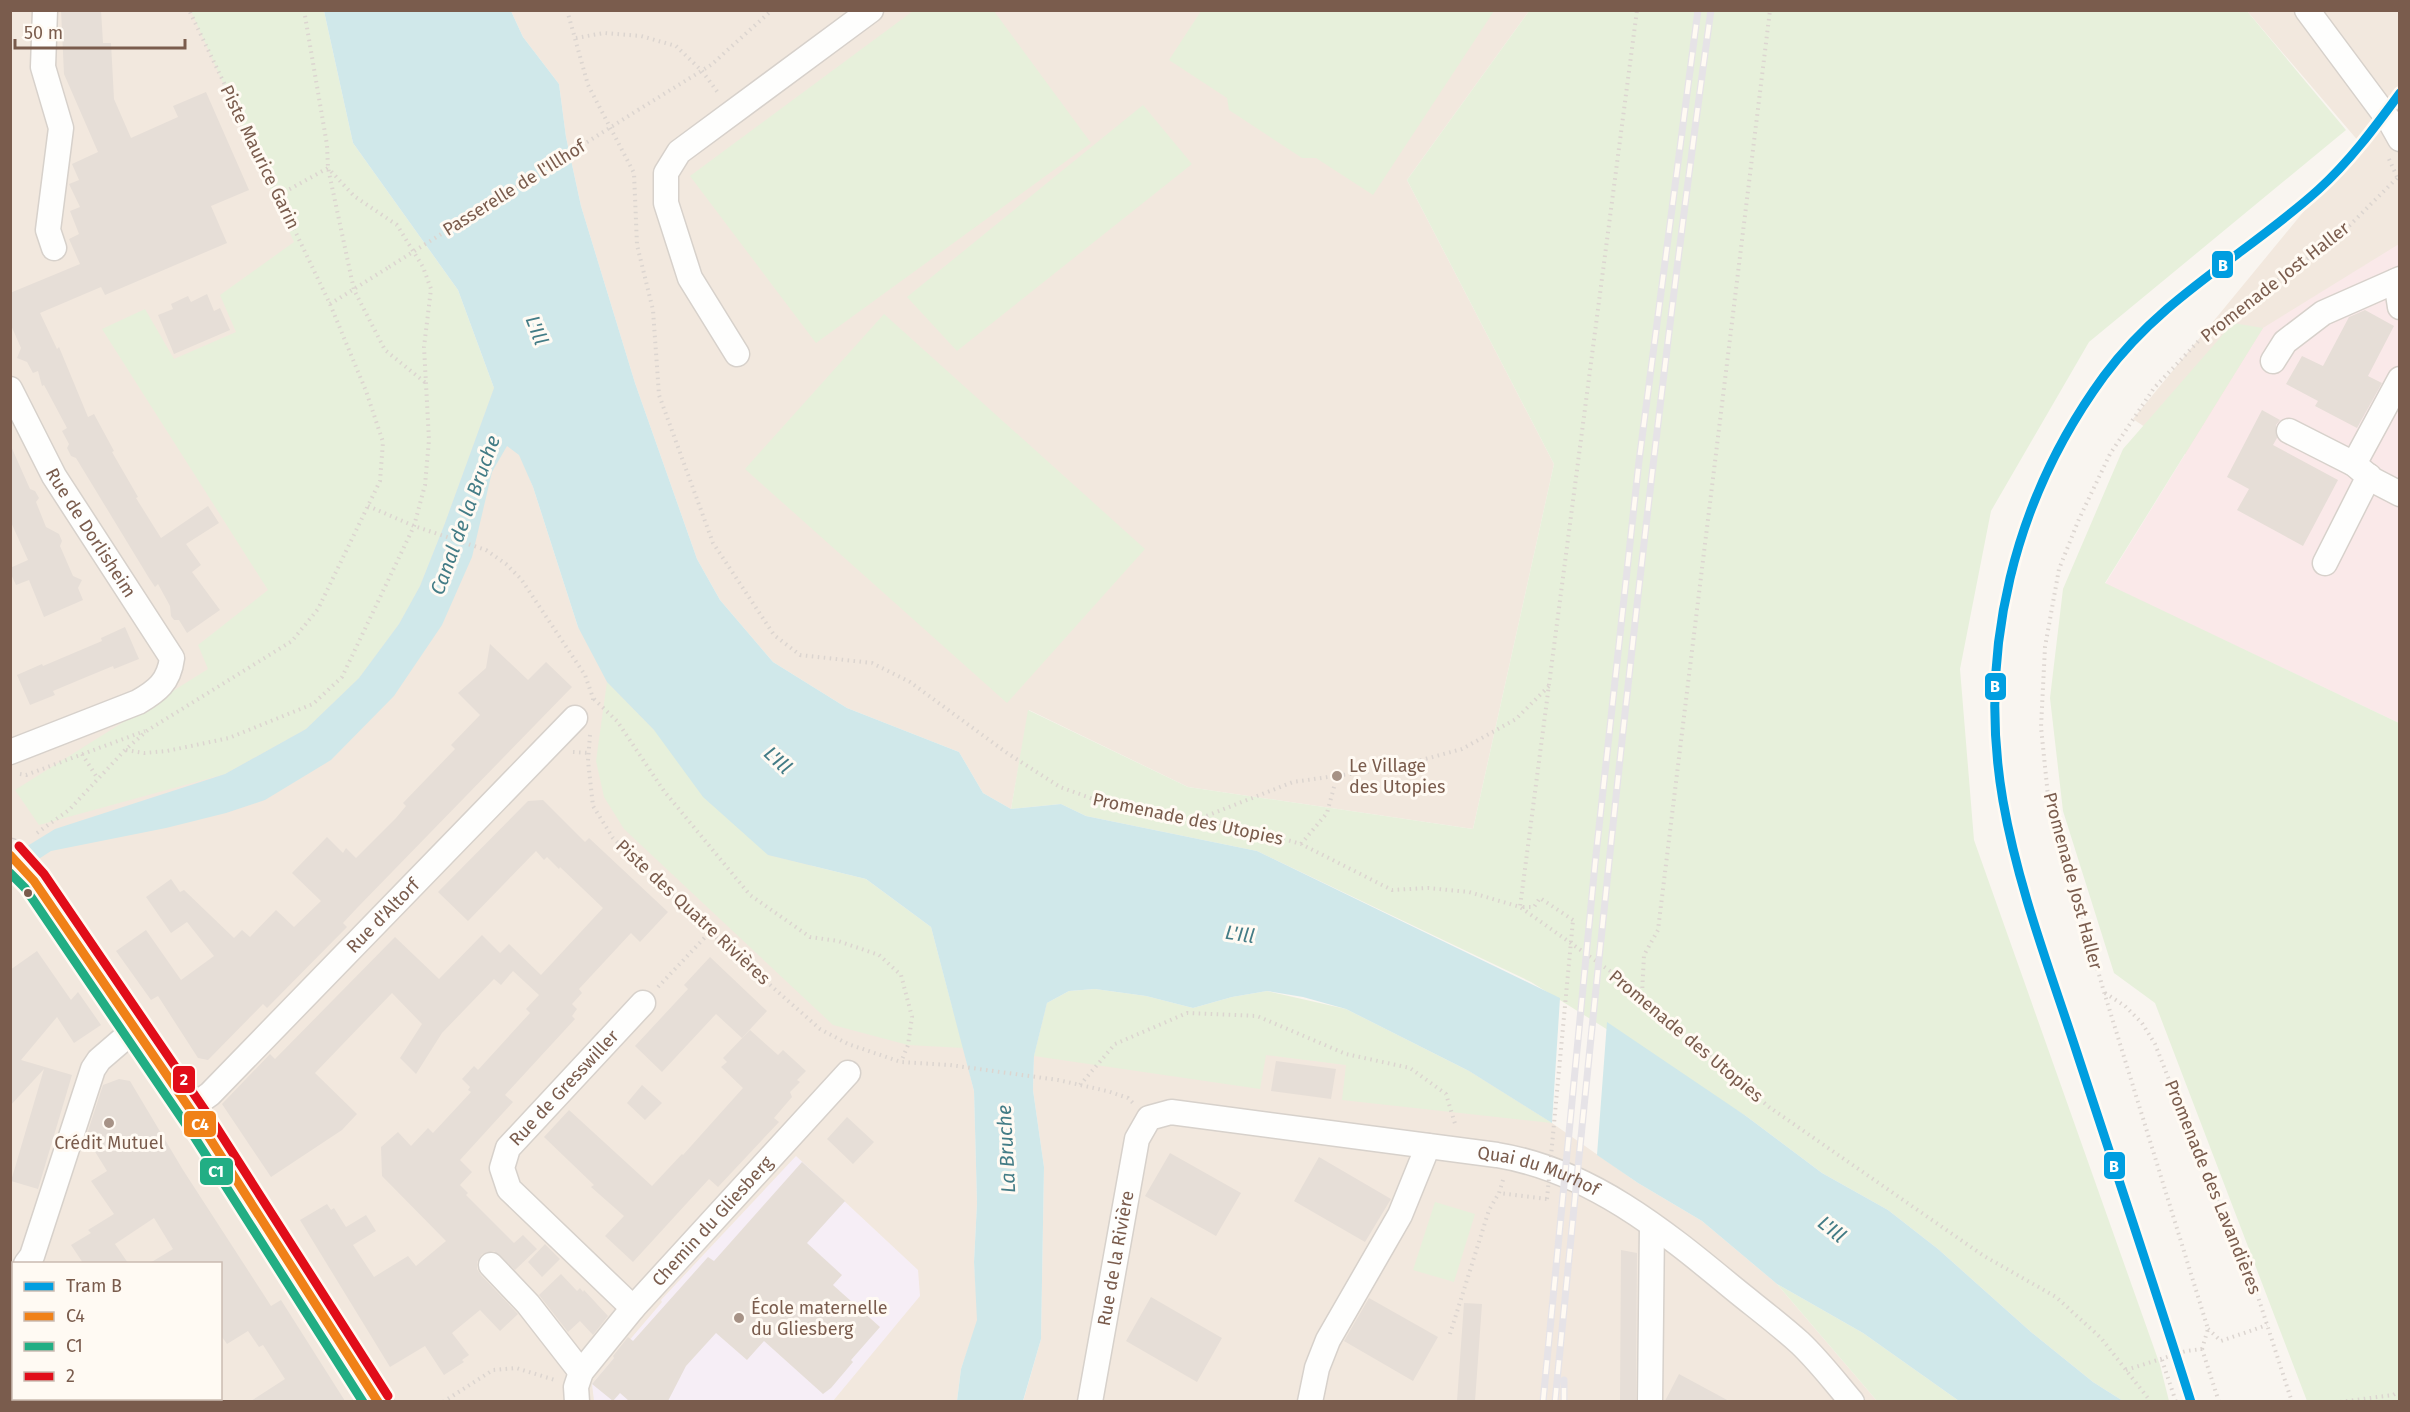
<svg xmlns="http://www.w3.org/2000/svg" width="2410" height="1412" viewBox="0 0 2410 1412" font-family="'Fira Sans',sans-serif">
  <rect width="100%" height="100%" fill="#f9f5f0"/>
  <path fill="#f2e8de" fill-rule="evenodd" d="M10 11H199L494 388 533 487 578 627 954 1011 974 1091 977 1203 974 1262 978 1320 961 1369 957 1401H11ZM14 1264H220V1398H14Z
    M511 11H1529L1407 180 1554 464 1473 829 1188 787 1029 710 1011 809 983 793 959 752 847 708 773 662 720 600 697 559 635 383 581 206 566 137 559 84 523 37Z
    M2247 11H2399V598L2133 419 2360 143Z
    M1047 1003 1469 1071 1552 1123 1638 1183 1702 1221 1777 1284 1877 1401 1023 1402 1041 1339 1044 1167 1033 1090 1034 1056Z"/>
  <path fill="#f6eef6" d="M796 1156 918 1270 920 1296 833 1401H594L592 1384 662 1302 661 1300Z"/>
  <path fill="#fae9e9" d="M2399 244V723L2105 584 2263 328Z"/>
  <path fill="#e7f0db" d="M191 11H324L353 143 458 290 494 388 445 523 420 586 399 624 359 678 306 729 225 774 39 825 15 790 208 669 198 645 268 590 102 329 145 309 174 359 236 332 220 295 294 242Z
    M913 11H994L1091 143 816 343 690 176Z
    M1201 11V10L1494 11 1373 195 1316 158H1302L1229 110 1227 98 1169 60Z
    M1529 11H2247L2346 130 2089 342 1991 511 1960 669 1974 840 2160 1365 2169 1401H2123L2093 1382 2031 1332 1938 1249 1888 1210 1822 1173 1746 1116 1531 982 1257 851 1086 816 1061 804 1011 809 1028 710 1188 787 1473 829 1554 464 1407 180Z
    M1143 105 1192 164 957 351 907 297Z
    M884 314 1145 549 1007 703 745 469Z
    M2233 323 2263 328 2105 583 2399 723V1401H2307L2155 1003 2114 973 2063 811 2050 698 2063 589 2123 449Z
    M607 682 654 730 768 855 866 879 931 927 963 1048 908 1045 833 1025 624 829 604 797 596 761Z
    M1095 989 1146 996 1193 1008 1232 997 1267 991 1346 1009 1469 1071 1552 1123 1342 1100 1346 1065 1266 1055 1260 1089 1034 1056 1047 1003 1069 991Z
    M1435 1202 1475 1214 1454 1282 1413 1270Z
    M1777 1284 1863 1333 1959 1401H1877Z"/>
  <path fill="#d0e8ea" d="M324 11H511L523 37 559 84 566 137 581 206 635 383 697 559 720 600 773 662 847 708 959 752 983 793 1011 809 1061 804 1086 816 1257 851 1560 998 1552 1123 1469 1071 1346 1009 1303 997 1267 991 1232 997 1193 1008 1146 996 1095 989 1069 991 1047 1003 1034 1056 1033 1090 1044 1167 1041 1339 1023 1401H957L961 1369 977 1320 974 1262 977 1203 974 1091 931 927 866 879 768 855 703 797 654 730 607 682 578 627 533 487 519 455 507 446 492 472 472 557 442 625 394 696 331 760 265 800 226 813 166 828 51 851 11 877V856L55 829 225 774 306 729 359 678 399 624 420 586 445 523 494 388 458 290 353 143Z
    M1607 1022 1746 1116 1822 1173 1888 1210 1938 1249 2031 1332 2093 1382 2123 1401H1959L1863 1333 1777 1284 1702 1221 1638 1183 1597 1155Z"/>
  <path fill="#e6ded7" d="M61 10H101L103 43H111L114 99 131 138 178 117 173 106 206 92 249 190 211 206 227 243 105 295 101 287 40 313 57 349 59 347 88 417 94 414 114 451 112 452 138 497 136 498 161 538 208 506 219 523 186 544 201 565 192 572 220 610 187 633 179 620H174L171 616 170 606 158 584 155 587 149 578 76 458 71 456 67 448 69 444 62 431 67 428 44 385 42 386 38 371 33 373 27 362 17 358 21 348 10 323V293L80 264 69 239 79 234 70 211 80 207 69 184 79 180 72 164 98 152 64 74Z
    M207 294 214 311 220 308 230 330 174 354 158 315 173 309 171 304 188 296 191 302Z
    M2365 310 2394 326 2368 376 2382 383 2357 428 2315 406 2318 401 2286 384 2302 356 2323 366 2349 317Z
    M2262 410 2280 420 2276 425 2277 438 2273 445 2338 480 2303 546 2237 510 2249 489 2227 477Z
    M10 444 30 489 35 491 39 498 36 502 46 527 59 534 62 541 60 546 73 576 82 580 78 588 83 600 44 617 29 580 16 585 10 572V568L28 560 10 520Z
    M125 627 139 659 114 669 113 666 84 678 53 691 55 695 30 705 17 675 42 664 43 666 102 641 101 638Z
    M490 644 528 680 546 662 572 687 357 908 343 923 347 927 267 1008 263 1004 208 1060 198 1058 158 996 151 1000 116 951 146 930 181 980 214 956 187 922 171 933 146 897 171 879 180 892 184 890 234 938 242 930 250 937 276 910 294 927 321 901 292 873 327 837 343 853 346 848 356 858 396 818 406 806 403 803 455 749 451 745 480 715 458 693 486 668Z
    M543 800 585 842 589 838 668 912 640 942 631 933 579 989 582 993 572 1004 577 1009 572 1016 575 1019 505 1095 513 1102 460 1160 472 1172 460 1185 468 1193 466 1195 514 1243 523 1235 537 1249 515 1270 494 1251 482 1254 477 1262V1269L481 1275 518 1314 500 1331 480 1310 452 1333 469 1355 462 1360 464 1362 444 1375 425 1346 390 1367 300 1220 327 1204 331 1210 334 1208 346 1227 366 1215 376 1231 353 1245 374 1277 408 1256 416 1266 446 1241 382 1176 381 1147 398 1132 411 1146 428 1128 433 1133 471 1092 468 1090 470 1087 462 1079 474 1066 478 1070 530 1013 526 1009 539 995 513 971 501 985 494 979 442 1033 416 1074 400 1058 422 1024 392 993 315 1073 357 1114 342 1130 271 1177 222 1104 270 1054 275 1059 395 937 439 979 482 935 500 953 509 944 541 975 603 908 560 867 559 869 547 857 544 860 536 851 468 921 438 892 528 801Z
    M37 951 71 1000 78 992 101 1025 74 1043 57 1017 21 1060 72 1075 38 1189 11 1181 44 1069 10 1106V970Z
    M710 957 767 1011 742 1038 716 1014 662 1072 635 1046 688 989 684 985Z
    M750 1030 778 1055 783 1050 806 1071 797 1080 800 1082 790 1092 792 1097 774 1118 779 1122 718 1187 709 1179 633 1262 605 1236 624 1216 591 1187 594 1185 544 1137 569 1110 652 1186 682 1154 683 1155 743 1088 721 1067 727 1062 723 1058Z
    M1276 1061 1336 1069 1331 1099 1271 1091Z
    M119 1079 130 1081 183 1170 262 1292 271 1306 281 1300 345 1401H251L285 1379 263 1345 259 1347 248 1331 227 1344 220 1334V1263H150L173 1249 154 1218 115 1244 128 1263H83L71 1245 91 1233 88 1230 114 1214 91 1181 107 1171 86 1137 103 1085Z
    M642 1085 662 1103 645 1120 627 1103Z
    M847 1117 874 1142 853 1164 827 1139Z
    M1170 1153 1241 1193 1216 1236 1145 1196Z
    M1319 1157 1391 1199 1365 1242 1294 1201Z
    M802 1162 845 1201 807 1243 842 1275 833 1285 880 1327 851 1360 853 1362 831 1388 823 1394 764 1341 747 1360 716 1333 686 1366 668 1401H629L620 1393 613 1401 592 1384 614 1358 613 1356 628 1337 633 1341 708 1257 714 1261Z
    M545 1244 560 1259 542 1277 528 1262Z
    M1621 1250 1637 1253 1636 1401H1620Z
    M561 1274 577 1291 580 1288 583 1292 584 1290 608 1316 593 1335 580 1321 568 1332 539 1295Z
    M1151 1297 1222 1338 1197 1382 1126 1341Z
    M1369 1298 1438 1337 1413 1381 1344 1341Z
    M1464 1303 1482 1304 1475 1401H1457Z
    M1679 1374 1729 1401H1665Z"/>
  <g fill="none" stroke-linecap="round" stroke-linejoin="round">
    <g stroke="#d7d1cb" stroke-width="27">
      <g id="minor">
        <path d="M45 10 43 67 61 128 48 230 54 248"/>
        <path d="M2307 10 2391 123 2400 139"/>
        <path d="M2396 281 2400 307"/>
        <path d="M737 354 690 278 666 203V173L679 152 871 10"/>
        <path d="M2273 361 2285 342 2323 313 2400 279"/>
        <path id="s1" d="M10 389 54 476 172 658C169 682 157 691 138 702L10 752"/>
        <path d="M2289 431 2354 464 2373 480 2400 494"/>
        <path d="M2354 464 2400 379"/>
        <path d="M2325 563 2369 476"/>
        <path id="s2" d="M189 1109 210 1094 575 718"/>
        <path d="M26 1264 32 1256 93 1069 99 1060 135 1029"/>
        <path d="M491 1265 528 1304 581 1372"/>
        <path id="s3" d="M633 1308 509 1189 502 1168 508 1148 643 1003"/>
        <path d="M10 1344 14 1327"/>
        <path id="s4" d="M577 1402 576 1387 581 1372 633 1308 848 1073"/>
        <path id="s5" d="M1090 1402 1137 1139 1149 1118 1171 1112 1497 1155C1589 1170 1663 1230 1733 1288 1755 1306 1779 1324 1800 1343 1819 1361 1835 1382 1852 1402"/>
        <path d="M1310 1402 1317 1368 1328 1340 1400 1215 1428 1146"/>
        <path d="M1650 1402 1652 1226"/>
      </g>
    </g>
    <g stroke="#dad1cc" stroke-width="33">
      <path id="major" d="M10 854 34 881 205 1131 378 1402"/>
    </g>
    <path stroke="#dcd5d0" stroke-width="4" stroke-dasharray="1.5 4.5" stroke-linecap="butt" d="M304 10 327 145 328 168 354 290 385 350 427 384
      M567 10 588 85 634 173 637 245 653 310 659 395 713 543 774 635 800 655 872 663 910 682 1007 753 1060 787 1096 800 1246 828 1301 844 1392 890 1428 888 1469 892 1520 907 1634 988 1769 1107 1984 1256 2056 1297 2101 1338 2151 1402
      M576 38 604 33 641 36 676 46 702 71 719 94
      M638 110 711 65 772 10
      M2389 159 2398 179
      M279 195 328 168
      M330 304 389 267
      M368 506 414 526 486 550 506 564 521 579 585 675 593 698V704
      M594 699 617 721 664 791 750 895 810 937 838 941 879 955 901 975 912 1017 908 1045 901 1062
      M590 735 588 761 593 806 613 838 710 932 820 1029 848 1044 901 1062 950 1065 1058 1080 1107 1091 1128 1098 1133 1103
      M126 750 144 753 167 751 229 738 313 704 342 677 414 526 425 485 429 440 424 347 431 289 423 267 397 225 354 196 328 168
      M573 752 589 753
      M82 754 98 779
      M20 774 26 775 145 731
      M1201 818 1293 782 1392 768 1462 749 1516 719 1549 686
      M37 833 69 810 125 750 148 730 292 641 318 609 380 481 383 442 366 391 330 304 189 10
      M1301 844 1327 813 1337 776
      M1573 920 1540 898 1534 907H1520L1637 10
      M658 987 710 932
      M2105 993 2125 1006 2142 1023 2155 1044 2194 1143 2250 1272 2292 1402
      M1642 994 1644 955 1658 930 1770 10
      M1080 1085 1115 1044 1187 1013 1257 1016 1346 1054 1410 1068 1446 1094 1456 1127
      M1503 1180 1499 1193 1547 1199
      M2208 1329 2221 1341 2267 1325
      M1450 1334 1489 1210 1499 1193
      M2202 1349 2208 1329 2104 992 2048 796 2041 727 2045 647 2059 569 2079 519 2110 454 2154 388 2207 332 2341 234 2400 175
      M2202 1349 2219 1402
      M2162 1360 2176 1402
      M2126 1370 2186 1351 2202 1349
      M443 1402 493 1370 516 1368 555 1380
      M2340 1402 2393 1395 2400 1391"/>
    <use href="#minor" stroke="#fefefd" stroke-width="24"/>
    <use href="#major" stroke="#f3eee8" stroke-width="30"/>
    <g stroke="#e6e3e7" stroke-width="7">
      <path id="rail" d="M1543 1402 1595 864 1639 461 1698 10
        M1555 1402C1600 937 1647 473 1711 10
        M1564 1402V1380"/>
    </g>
    <use href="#rail" stroke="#fffaf3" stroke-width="4.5" stroke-dasharray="14" stroke-linecap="butt"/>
    <path stroke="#dcd5d0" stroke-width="4" stroke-dasharray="1.5 4.5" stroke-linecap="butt" d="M389 267 638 110
      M1547 1199 1573 920"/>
    <g stroke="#fffaf3" stroke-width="14">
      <path id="bus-1" d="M10 855 34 881 205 1131 378 1402"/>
    </g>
    <g stroke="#fffaf3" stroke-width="14">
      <path id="bus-2" d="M10 873 25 888 195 1138 363 1402"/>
    </g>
    <g stroke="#fffaf3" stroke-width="14">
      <path id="bus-3" d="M19 846 44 874 215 1125 388 1396"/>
    </g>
    <use href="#bus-1" stroke="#f08118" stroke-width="9"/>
    <use href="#bus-2" stroke="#22ae84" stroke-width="9"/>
    <use href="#bus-3" stroke="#e10d19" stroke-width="9"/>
    <g stroke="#fffaf3" stroke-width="14">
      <path id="tram-1" d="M2191 1402C2154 1285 2115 1169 2077 1053 2050 970 2018 887 2003 801 1977 651 2014 499 2104 376 2163 296 2246 255 2318 190 2349 162 2375 127 2400 93"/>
    </g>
    <use href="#tram-1" stroke="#009ee0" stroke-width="9"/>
  </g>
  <g fill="#a69286" stroke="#fffaf3" stroke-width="2">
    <circle cx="1337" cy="776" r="6"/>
    <circle cx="109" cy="1123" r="6"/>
    <circle cx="739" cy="1318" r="6"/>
  </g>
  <circle fill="#7a5c4d" stroke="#fffaf3" stroke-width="2" cx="28" cy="893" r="5"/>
  <g text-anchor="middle" stroke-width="6" stroke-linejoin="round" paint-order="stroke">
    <g font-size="18" fill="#7a5c4d" stroke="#fffaf3">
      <text transform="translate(260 157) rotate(64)" y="6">Piste Maurice Garin</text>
      <text transform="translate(514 188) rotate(-32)" y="6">Passerelle de l'Illhof</text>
      <text transform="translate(2275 282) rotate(-38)" y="6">Promenade Jost Haller</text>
      <text dy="6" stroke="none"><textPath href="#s1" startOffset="165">Rue de Dorlisheim</textPath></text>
      <text transform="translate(1188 819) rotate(12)" y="6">Promenade des Utopies</text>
      <text transform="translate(2073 881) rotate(75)" y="6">Promenade Jost Haller</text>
      <text transform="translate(693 912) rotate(43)" y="6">Piste des Quatre Rivières</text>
      <text dy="6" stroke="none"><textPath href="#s2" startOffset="274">Rue d'Altorf</textPath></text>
      <text transform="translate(1686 1036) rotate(40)" y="6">Promenade des Utopies</text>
      <text dy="6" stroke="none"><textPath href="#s3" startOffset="297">Rue de Gresswiller</textPath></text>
      <text dy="6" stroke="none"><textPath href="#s5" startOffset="687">Quai du Murhof</textPath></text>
      <text transform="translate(2213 1187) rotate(68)" y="6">Promenade des Lavandières</text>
      <text dy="6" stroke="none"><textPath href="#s4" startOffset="231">Chemin du Gliesberg</textPath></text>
      <text dy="6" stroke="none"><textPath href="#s5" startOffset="146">Rue de la Rivière</textPath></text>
    </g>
    <g font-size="18" fill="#7a5c4d" stroke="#fffaf3" text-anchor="start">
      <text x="1349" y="772">Le Village<tspan x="1349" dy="21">des Utopies</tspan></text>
      <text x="109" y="1149" text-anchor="middle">Crédit Mutuel</text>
      <text x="751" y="1314">École maternelle<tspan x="751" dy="21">du Gliesberg</tspan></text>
    </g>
    <g font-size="20" font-style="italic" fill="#437c86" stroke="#fffaf3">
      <text transform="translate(537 330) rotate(69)" y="7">L'Ill</text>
      <text transform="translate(465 515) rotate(-70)" y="7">Canal de la Bruche</text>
      <text transform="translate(778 760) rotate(43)" y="7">L'Ill</text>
      <text transform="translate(1240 934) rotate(9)" y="7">L'Ill</text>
      <text transform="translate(1006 1149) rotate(-93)" y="7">La Bruche</text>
      <text transform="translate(1832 1229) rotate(39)" y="7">L'Ill</text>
    </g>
  </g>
  <g stroke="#fffaf3" stroke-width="2">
    <rect x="2211" y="250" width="23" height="29" rx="6" fill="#009ee0"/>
    <rect x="1984" y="672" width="23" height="29" rx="6" fill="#009ee0"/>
    <rect x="172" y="1065" width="24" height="29" rx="6" fill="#e10d19"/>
    <rect x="183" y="1110" width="34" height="28" rx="6" fill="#f08118"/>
    <rect x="2103" y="1151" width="23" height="29" rx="6" fill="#009ee0"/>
    <rect x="199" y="1157" width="35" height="29" rx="6" fill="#22ae84"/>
  </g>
  <g font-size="16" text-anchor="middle" font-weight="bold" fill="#fff">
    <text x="2223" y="271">B</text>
    <text x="1995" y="692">B</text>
    <text x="184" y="1085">2</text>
    <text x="200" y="1130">C4</text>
    <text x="2114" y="1172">B</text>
    <text x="216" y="1177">C1</text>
  </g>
  <rect width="2410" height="1412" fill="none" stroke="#7a5c4d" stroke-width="24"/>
  <rect x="12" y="1262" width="210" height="138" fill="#fffaf3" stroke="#cabbb1" stroke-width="1.5"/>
  <rect x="24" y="1282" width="30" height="9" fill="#009ee0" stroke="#cabbb1" stroke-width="1.5"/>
  <text x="66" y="1292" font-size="18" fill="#7a5c4d">Tram B</text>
  <rect x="24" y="1312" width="30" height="9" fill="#f08118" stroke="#cabbb1" stroke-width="1.5"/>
  <text x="66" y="1322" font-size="18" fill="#7a5c4d">C4</text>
  <rect x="24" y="1342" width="30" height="9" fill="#22ae84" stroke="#cabbb1" stroke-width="1.5"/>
  <text x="66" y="1352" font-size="18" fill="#7a5c4d">C1</text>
  <rect x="24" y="1372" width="30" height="9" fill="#e10d19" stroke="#cabbb1" stroke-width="1.5"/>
  <text x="66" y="1382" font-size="18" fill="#7a5c4d">2</text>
  <path d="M15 39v9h170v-9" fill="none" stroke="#7a5c4d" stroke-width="3"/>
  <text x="24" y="39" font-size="18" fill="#7a5c4d" stroke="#fffaf3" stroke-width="4.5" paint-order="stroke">50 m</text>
</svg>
